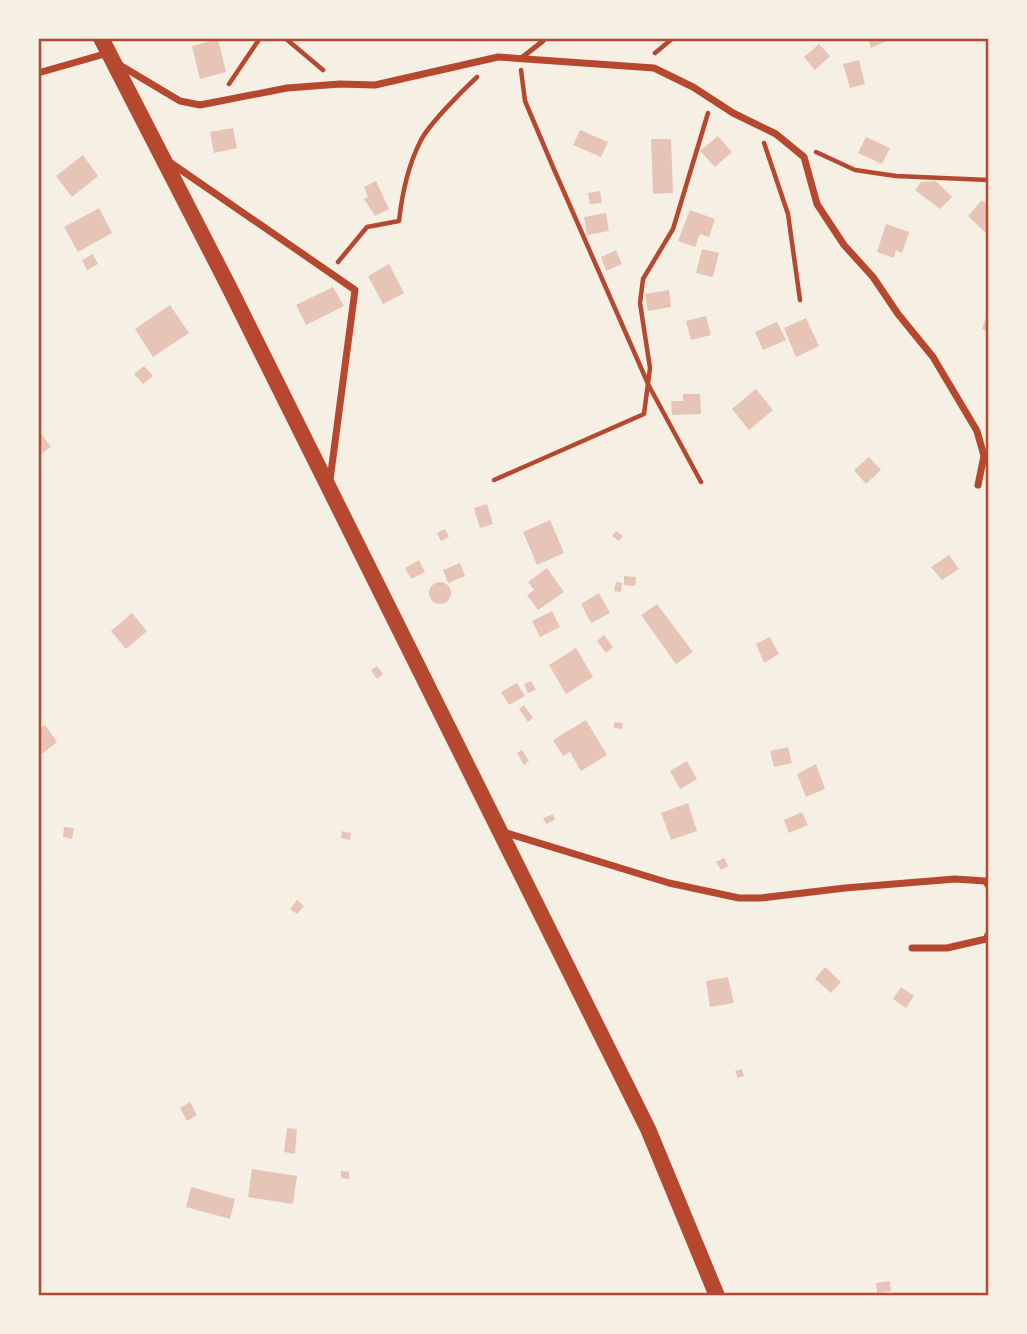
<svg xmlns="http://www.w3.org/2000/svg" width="1027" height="1334" viewBox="0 0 1027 1334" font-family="'PT Sans',sans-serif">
  <rect width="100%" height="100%" fill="#f6efe4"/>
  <path fill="#e6c5b7" d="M868 38H893L871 48Z
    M218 39 226 72 200 79 192 46Z
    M819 44 830 56 815 70 804 57Z
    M859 60 865 84 850 88 843 64Z
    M233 128 237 148 214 153 210 132Z
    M580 130 608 142 601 157 573 145Z
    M718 136 732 152 715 167 700 151Z
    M866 137 890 148 882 164 858 153Z
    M651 139H671L673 193 653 194Z
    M83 155 98 176 72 197 56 176Z
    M376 181 389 209 375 216 364 199 368 197 364 187Z
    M936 181 952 197 940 209 915 190 921 182Z
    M600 191 602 203 590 204 588 193Z
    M982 200 988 206V229L985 232 968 216Z
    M99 208 112 233 78 252 64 227Z
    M690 210 715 219 709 237 700 234 695 247 678 241Z
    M606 213 609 231 587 235 584 217Z
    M886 224 909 232 902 253 896 250 894 258 877 252Z
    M702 249 719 253 713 277 696 273Z
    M616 250 622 264 606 271 601 257Z
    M93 254 98 264 87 270 82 260Z
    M389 264 404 293 383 304 368 276Z
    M333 287 344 306 306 325 296 305Z
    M669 290 671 307 648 311 645 294Z
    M170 305 189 333 153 357 135 329Z
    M988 312V332L982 329Z
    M706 316 711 335 691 340 686 321Z
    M806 318 819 346 796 357 784 328Z
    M777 322 786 340 763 350 755 332Z
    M144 366 153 376 143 384 134 374Z
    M756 389 773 410 749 430 732 409Z
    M683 394H700L701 414 672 415 671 401H683Z
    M38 430 51 447 38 456Z
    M869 457 881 470 866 484 854 470Z
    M487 504 493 524 480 528 474 508Z
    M550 520 564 553 537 565 523 532Z
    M445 529 449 537 441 541 437 533Z
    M616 531 623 536 619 541 612 536Z
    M949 555 959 569 942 580 931 567Z
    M419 560 425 572 411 579 405 568Z
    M460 563 465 576 448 583 443 570Z
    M547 568 564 592 538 610 527 595 534 590 528 582Z
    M624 576 636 577 635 586 624 585Z
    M616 582 622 583 621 592 614 591Z
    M429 593a11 11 0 1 1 22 0a11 11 0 1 1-22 0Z
    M599 593 610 613 591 623 581 604Z
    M657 604 693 652 676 664 641 615Z
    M552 611 560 627 540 637 532 621Z
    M132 613 147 631 126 649 111 631Z
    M604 635 613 647 606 653 597 641Z
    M770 637 779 654 764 663 756 644Z
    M576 648 593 677 566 694 549 665Z
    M377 666 383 674 377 679 371 670Z
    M531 681 536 690 528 693 524 684Z
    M517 683 525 696 509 705 501 692Z
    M524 705 533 718 528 722 519 709Z
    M586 720 607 755 581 771 570 752 563 756 553 740Z
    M614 722 623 723 622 729 614 728Z
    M45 725 57 742 38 757V730Z
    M788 747 792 763 774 767 770 751Z
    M522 750 529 761 524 765 517 753Z
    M687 761 697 779 680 789 670 771Z
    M816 764 825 789 806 797 797 774Z
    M688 803 697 831 671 840 661 813Z
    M802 812 808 825 789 833 784 820Z
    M553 814 555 820 546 824 543 818Z
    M64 827 74 828 72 839 63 837Z
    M342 831 351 833 350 840 341 838Z
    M724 858 728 866 721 870 716 862Z
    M297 900 304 906 297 914 290 909Z
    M825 967 841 982 831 993 815 979Z
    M728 977 734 1003 710 1007 706 981Z
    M901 987 914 996 906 1008 893 999Z
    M742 1069 744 1076 738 1078 735 1071Z
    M190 1102 197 1115 187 1121 180 1108Z
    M287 1128 297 1129 295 1154 284 1152Z
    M252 1169 297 1176 293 1204 248 1197Z
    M341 1171 349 1172V1179L341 1178Z
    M191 1187 235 1199 230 1219 186 1207Z
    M890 1281 891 1291 877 1293 876 1283Z"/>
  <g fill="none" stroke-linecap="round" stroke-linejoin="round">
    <path stroke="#b5482f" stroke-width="4.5" d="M285 38 323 70
      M655 53 673 38
      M521 70 525 101 553 167 649 386 701 482
      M229 84 260 38
      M764 143 788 214 800 300
      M816 152 855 170 896 176 988 180
      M338 262 367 227 399 221C402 194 408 166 420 142 428 125 462 91 477 77
      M494 480 644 414 650 368 640 303 643 279 673 229 708 113
      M38 884H39"/>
    <path stroke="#b5482f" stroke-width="5" d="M520 59 543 41V38"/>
    <path stroke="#b5482f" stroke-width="7" d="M118 64 180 101 200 105 287 88 340 84 375 85 498 57 654 68 693 87 733 113 776 134 804 157 817 204 844 245 873 277 898 314 933 357 977 431 984 456 978 485
      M38 73 108 53
      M168 161 355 290 330 480
      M503 832 669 883 739 898H761L845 888 955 879 985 881 988 885
      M912 948H947L986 939 988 935"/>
    <path stroke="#b5482f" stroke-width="16" d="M101 38 229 287 648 1129 717 1296"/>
  </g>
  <rect width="1027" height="1334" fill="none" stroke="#f6efe4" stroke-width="80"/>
  <rect x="40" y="40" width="947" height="1254" fill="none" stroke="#b5482f" stroke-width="2.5"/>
</svg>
